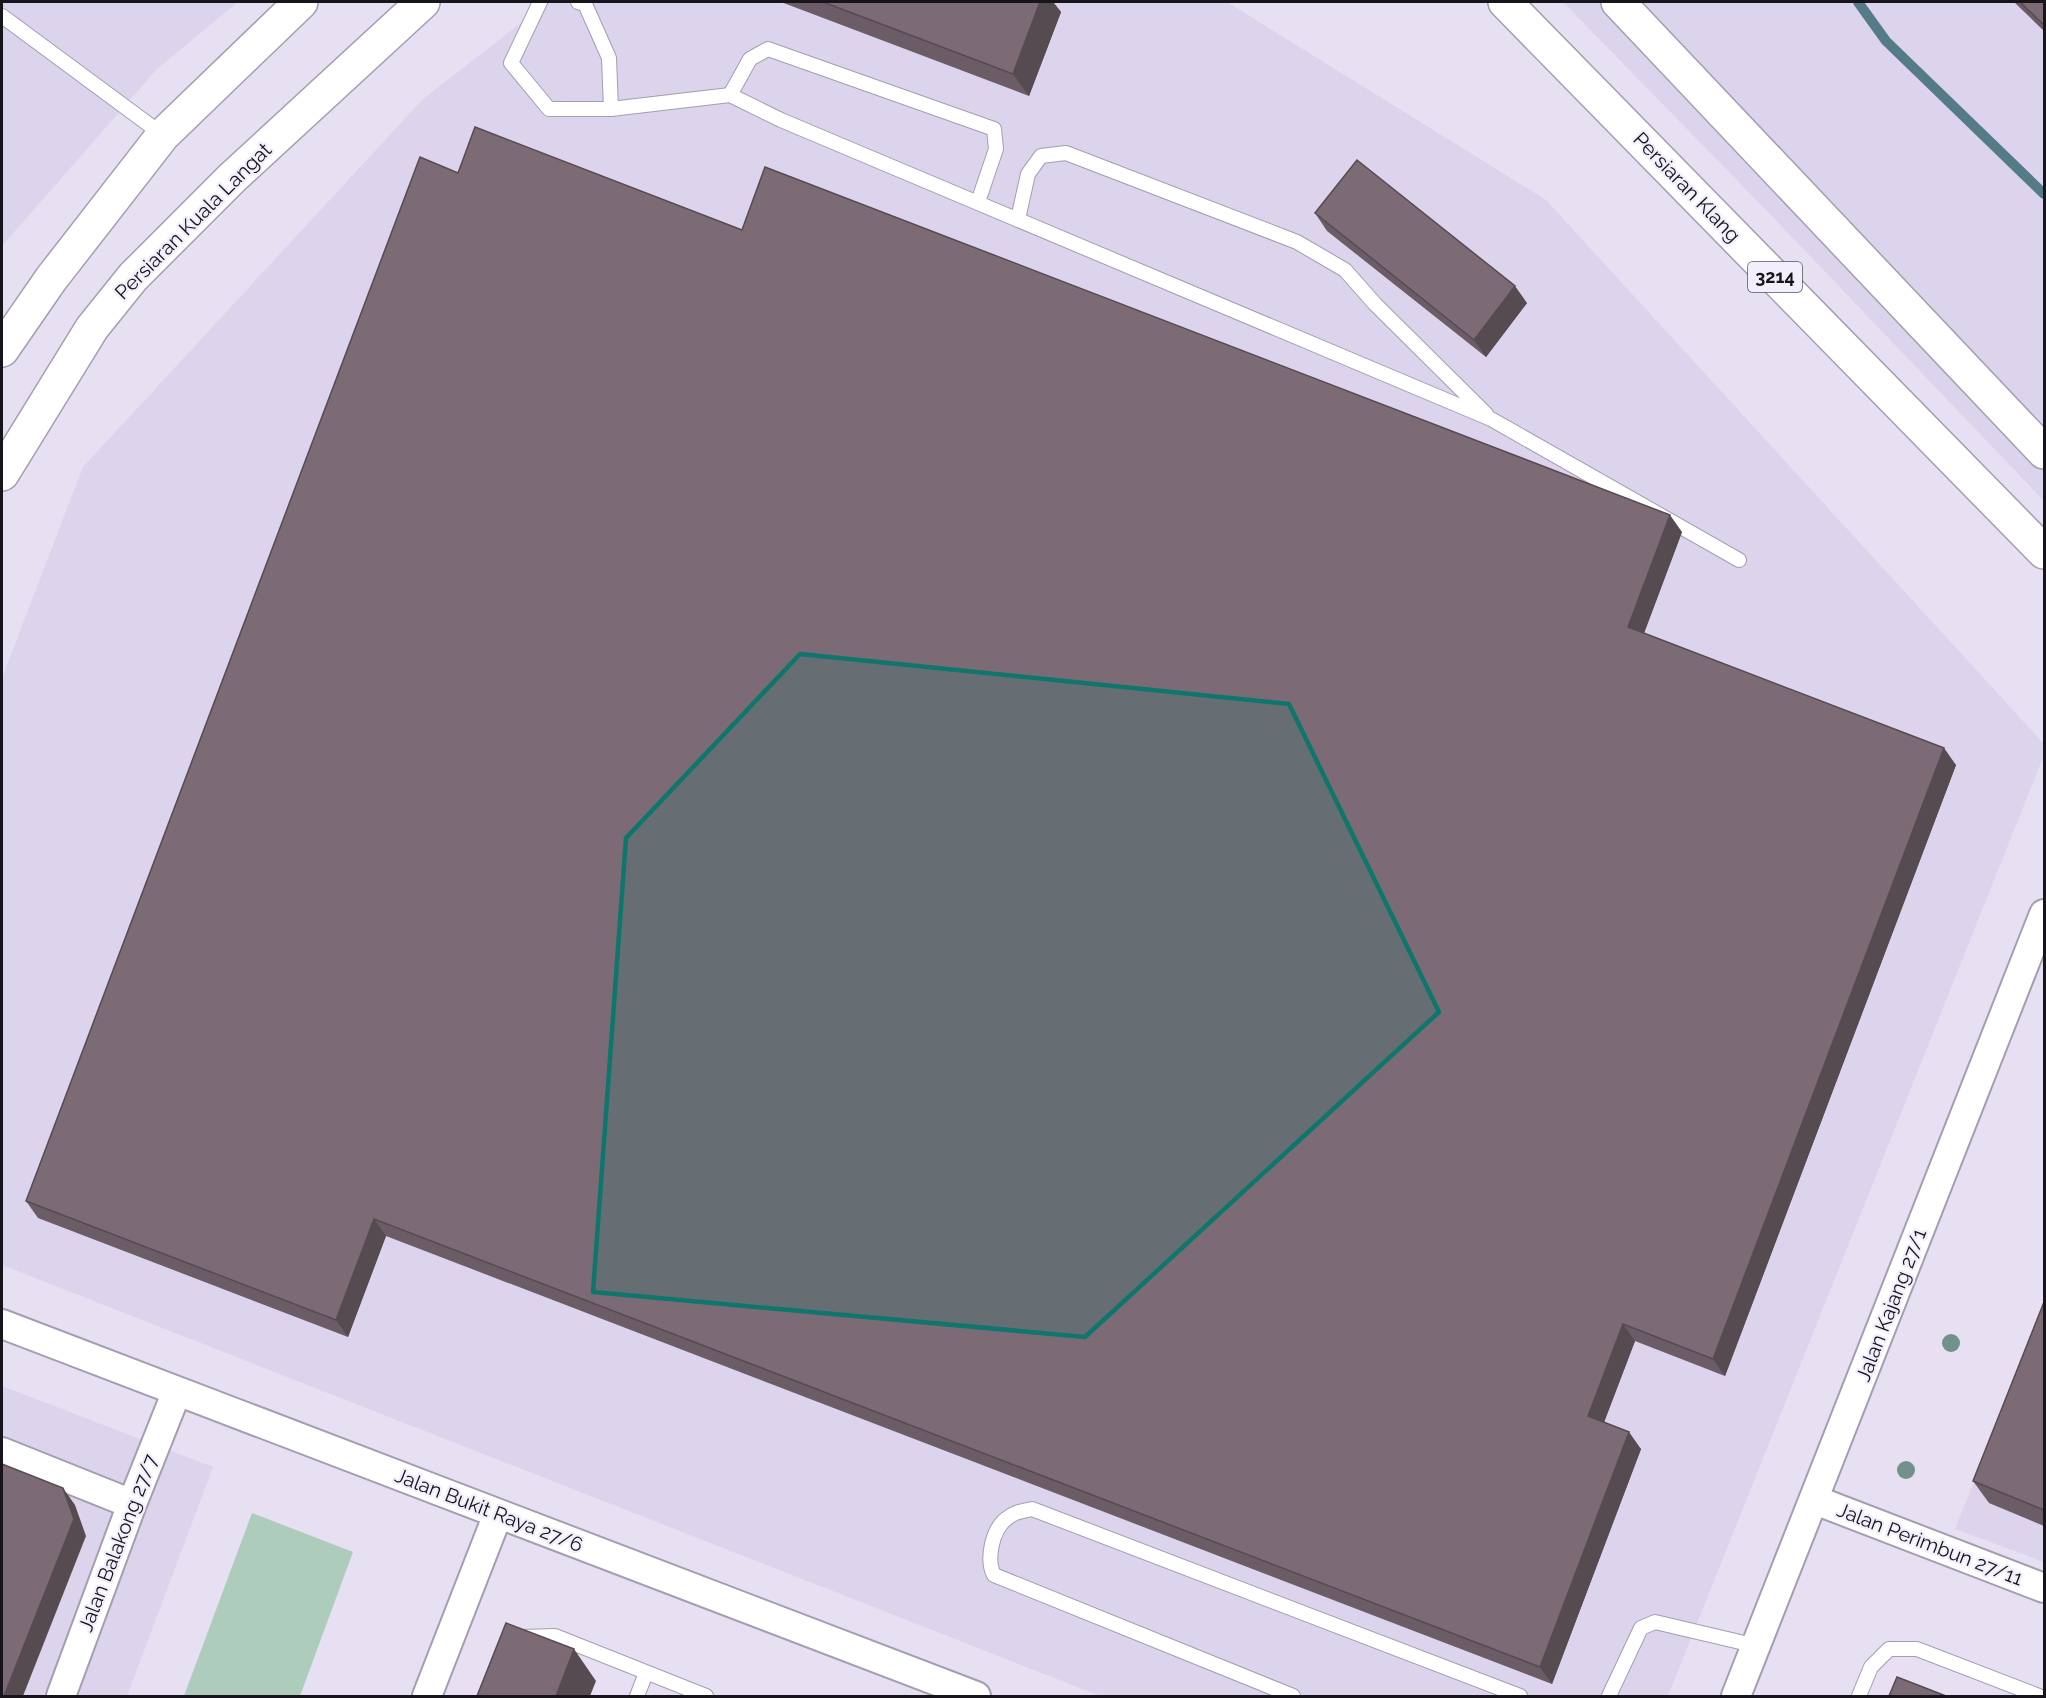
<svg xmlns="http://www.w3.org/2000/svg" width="2046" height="1698" viewBox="0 0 2046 1698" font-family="Raleway,sans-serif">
  <rect width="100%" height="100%" fill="#e6e0f2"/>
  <path fill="#dbd4ec" d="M2 2H238L157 69 2 246Z
    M548 2H1227L1546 200 2044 744V755L1668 1696H1100L2 1265V678L83 467 423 99Z
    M1563 2H2044V501L1769 213Z
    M2044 1307V1562L1955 1529Z
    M2 1386 213 1467 127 1696H2Z"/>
  <path fill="#aeccbb" d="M252 1513 353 1552 300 1696H184Z"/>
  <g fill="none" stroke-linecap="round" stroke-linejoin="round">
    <path stroke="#557a88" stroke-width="10" d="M1858 2 1886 41 2044 194"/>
    <g stroke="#a49eaf" stroke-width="16">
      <path id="lane" d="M540 2 511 63 549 109H611L730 95 781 120 1491 419 1739 560
        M578 2 585 4 609 58 611 109
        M2 16 163 135
        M730 95 750 59 768 49 994 129 996 149 978 202
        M1018 219 1028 174 1041 156 1066 153 1297 242 1345 270 1375 304 1486 414
        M522 1637 555 1636 706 1696
        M637 1696 646 1673
        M1293 1696 994 1575C986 1560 992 1530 1006 1519 1014 1512 1022 1511 1032 1509L1520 1696
        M1609 1696 1641 1628 1655 1622 1757 1646
        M1859 1696 1871 1667 1889 1649H1917L2039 1696"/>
    </g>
    <g stroke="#a49eaf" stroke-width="32">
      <path id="street" d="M2 1324 976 1696
        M2 1452 132 1504
        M1815 1500 2044 1588
        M61 1696 132 1504 177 1391
        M427 1696 498 1514
        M1736 1696 2044 914"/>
    </g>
    <g stroke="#a49eaf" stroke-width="36">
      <path id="primary" d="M1505 2 2044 552
        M1618 2 2044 452
        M2 350 51 279 163 135 301 2
        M2 474 92 328 133 277 232 178 423 2"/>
    </g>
    <use href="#lane" stroke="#fff" stroke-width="14"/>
    <use href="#street" stroke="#fff" stroke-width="28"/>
    <use href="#primary" stroke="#fff" stroke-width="33"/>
  </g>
  <g fill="#74908b">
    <circle cx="1951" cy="1343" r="9"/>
    <circle cx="1906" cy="1470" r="9"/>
  </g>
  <path fill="#6b5c65" d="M781 2H1053L1061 12 1029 96Z
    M2014 2H2044V31Z
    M458 173 742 230 1682 532 1644 633 1956 765 1725 1376 1635 1341 1604 1422 1641 1449 1552 1684 386 1236 348 1337 38 1218 26 1201Z
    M1315 213 1527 303 1486 357 1327 231Z
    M2044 1302V1526L1989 1503 1973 1481Z"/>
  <path fill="#574b52" d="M1040 2H1053L1061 12 1029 96 1013 74Z
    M1515 286 1527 303 1486 357 1474 340Z
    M1670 515 1682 532 1640 644 1628 627Z
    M1944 748 1956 765 1725 1376 1713 1359Z
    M374 1219 386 1236 348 1337 336 1320Z
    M1623 1324 1635 1341 1600 1433 1588 1416Z
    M1629 1432 1641 1449 1552 1684 1540 1667Z
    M63 1488 75 1505 86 1536 23 1696H4Z
    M574 1649 596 1681 590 1696H556Z"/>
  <path fill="#7c6b75" stroke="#574b52" stroke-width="1.5" d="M823 2H1040L1013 74Z
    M2020 2H2044V25Z
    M475 127 742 230 765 167 1670 515 1628 627 1944 748 1713 1359 1623 1324 1588 1416 1629 1432 1540 1667 374 1219 336 1320 26 1201 420 157 458 173Z
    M1357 160 1515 286 1474 340 1315 213Z
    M2044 1302V1510L1973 1481Z
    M2 1464 63 1488 74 1519 4 1696H2Z
    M506 1623 574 1649 556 1696H477Z
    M1897 1677 1946 1696H1889Z"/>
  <path fill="#0f766e" fill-opacity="0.2" stroke="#0f766e" stroke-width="4.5" stroke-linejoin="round" d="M800 654 1289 704 1439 1012 1085 1337 593 1292 626 838Z"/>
  <g text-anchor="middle" stroke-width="4.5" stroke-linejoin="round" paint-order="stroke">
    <rect fill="#f2eefc" stroke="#59565e" stroke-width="1.5" x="1748" y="262" width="54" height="30" rx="4.5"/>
    <g font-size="18" font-weight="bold" fill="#17151b">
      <text x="1775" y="283">3214</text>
    </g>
    <g font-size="20" fill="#17151b" stroke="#f2eefc">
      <text transform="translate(1687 187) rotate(46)" y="7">Persiaran Klang</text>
      <text transform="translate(193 221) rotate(-45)" y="7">Persiaran Kuala Langat</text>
      <text transform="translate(1891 1305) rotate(-69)" y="7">Jalan Kajang 27/1</text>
      <text transform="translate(489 1510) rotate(21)" y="7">Jalan Bukit Raya 27/6</text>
      <text transform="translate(118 1543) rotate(-69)" y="7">Jalan Balakong 27/7</text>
      <text transform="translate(1930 1544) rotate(21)" y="7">Jalan Perimbun 27/11</text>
    </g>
  </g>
  <rect width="2046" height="1698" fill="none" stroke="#17151b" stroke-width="6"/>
</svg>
